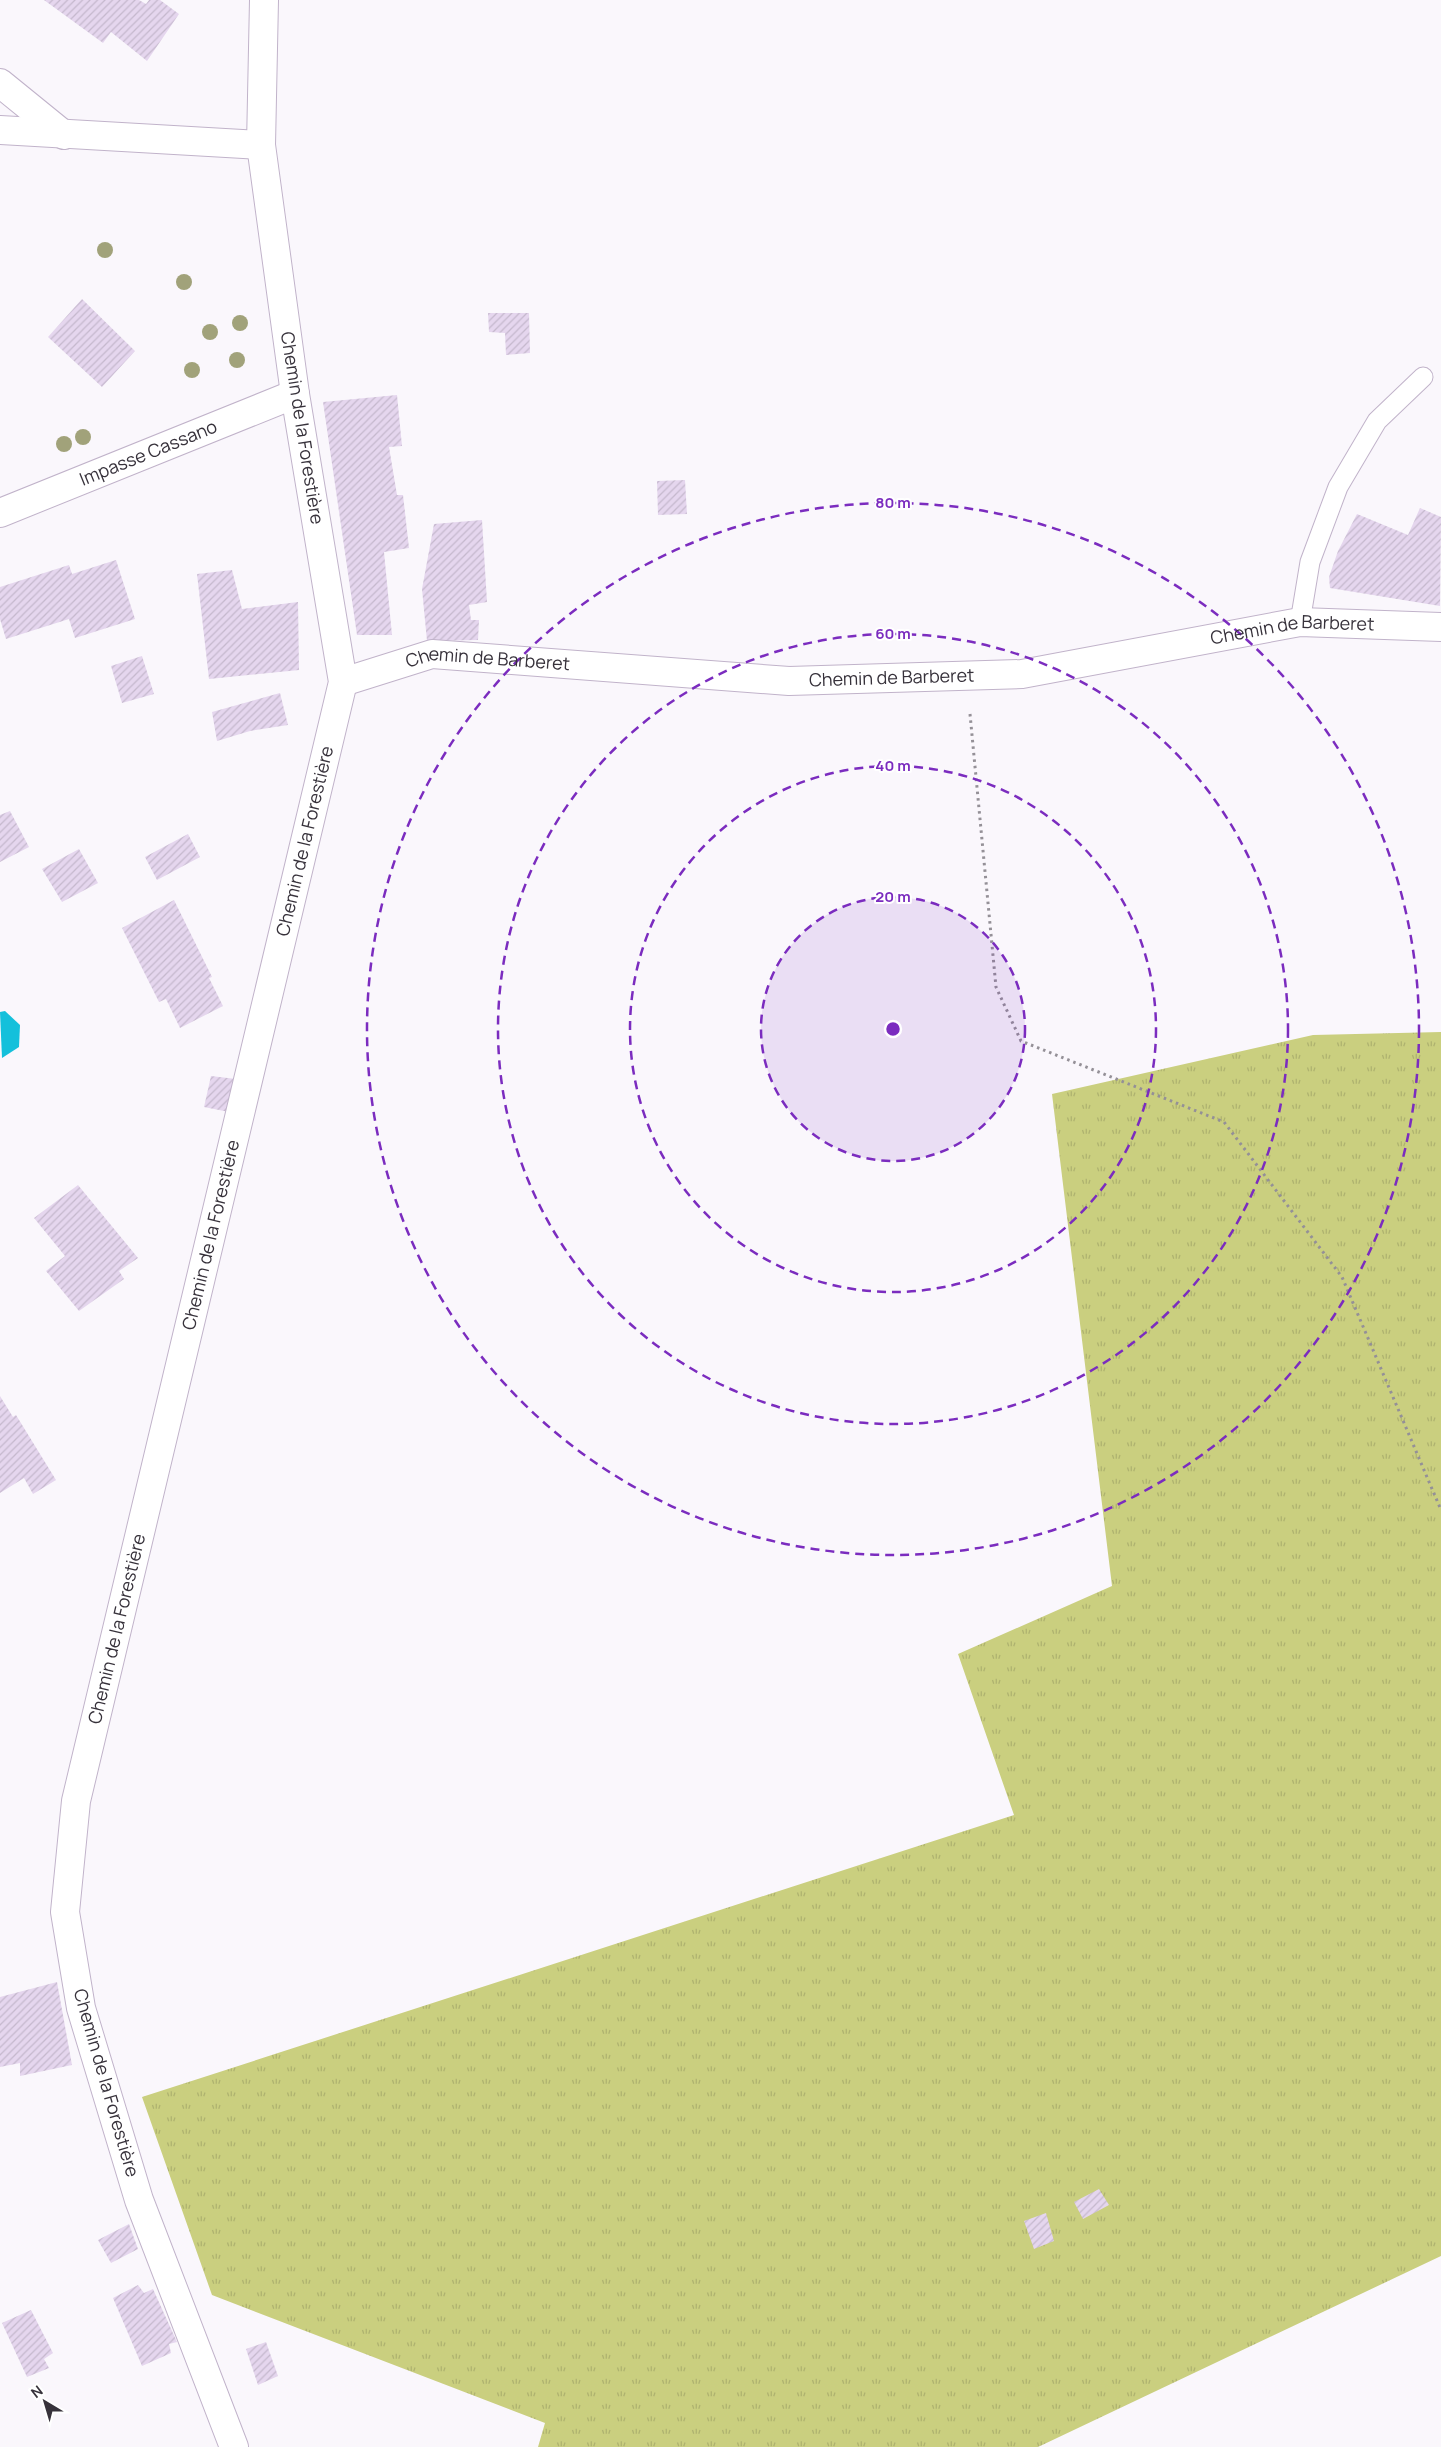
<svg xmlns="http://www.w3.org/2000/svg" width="1441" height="2447" viewBox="0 0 1441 2447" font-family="Manrope,sans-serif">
  <defs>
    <pattern id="grass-tufts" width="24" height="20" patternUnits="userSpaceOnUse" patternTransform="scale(1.25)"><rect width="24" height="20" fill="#cacf7f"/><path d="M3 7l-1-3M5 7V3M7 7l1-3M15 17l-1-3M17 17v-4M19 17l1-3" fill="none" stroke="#aeb26f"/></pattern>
    <pattern id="building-hatch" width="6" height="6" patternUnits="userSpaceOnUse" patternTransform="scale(1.25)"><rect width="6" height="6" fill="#e5d6ee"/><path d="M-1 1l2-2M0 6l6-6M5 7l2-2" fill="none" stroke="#c5b8cd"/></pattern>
  </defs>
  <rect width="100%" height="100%" fill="#faf7fc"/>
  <path fill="url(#grass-tufts)" d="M1441 1032V2256L1038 2447H538L545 2423 212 2295 142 2097 1014 1815 958 1654 1112 1586 1052 1094 1313 1035Z"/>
  <path fill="#14c0db" d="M5 1011 20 1025 19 1047 2 1058 0 1012Z"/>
  <path fill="url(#building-hatch)" d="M44 0H139L146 4 149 0H160L179 14 147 61 111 32 103 43Z
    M82 299 135 351 102 387 48 337Z
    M488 313H529L530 353 506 355 505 333 489 332Z
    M397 395 402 446 389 447 397 495H403L409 548 384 552 392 635H357L323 402Z
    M685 480 687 514 658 515 657 481Z
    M1420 508 1441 517 1440 606 1330 588 1329 577 1338 551 1357 514 1408 535Z
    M482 520 487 602 469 605 471 620H479L478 640 427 641 422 589 434 524Z
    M116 560 135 619 75 638 69 619 6 639 0 619V587L69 565 72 574Z
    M232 570 242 609 298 602 299 670 209 679 197 574Z
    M142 656 154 694 122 703 111 666Z
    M280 693 288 725 250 731 217 741 212 712Z
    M10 811 29 847 0 862V815Z
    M188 834 200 857 157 880 145 857Z
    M79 849 98 883 62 902 42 869Z
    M174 900 212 977 209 978 223 1006 180 1028 166 999 159 1002 122 928Z
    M211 1076 236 1079 229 1112 204 1107Z
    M78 1185 138 1258 119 1271 124 1279 79 1311 46 1271 65 1256 34 1218Z
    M0 1396 13 1417 16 1415 56 1480 33 1494 24 1478 0 1493Z
    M57 1982 72 2065 20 2076V2063L0 2067V1997Z
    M1099 2189 1109 2205 1083 2219 1074 2202Z
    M1046 2213 1054 2241 1034 2249 1024 2221Z
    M129 2224 138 2249 111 2263 98 2240Z
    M138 2285 144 2293 153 2289 177 2342 169 2344 171 2353 142 2366 113 2298Z
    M31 2310 53 2353 44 2359 49 2368 27 2377 2 2323Z
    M266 2342 278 2376 258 2385 246 2349Z"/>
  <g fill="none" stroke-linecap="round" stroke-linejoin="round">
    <g stroke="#c1b3ca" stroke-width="21">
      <path id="lane" d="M1300 622 1310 562 1338 487 1377 421 1423 377"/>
    </g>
    <g stroke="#c1b3ca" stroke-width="30">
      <g id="street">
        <path d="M0 83 64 135"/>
        <path d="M0 130 261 145"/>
        <path id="s1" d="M0 513 295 394"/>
        <path id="s2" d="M343 682 432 654 789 681 1022 674 1300 622 1441 627"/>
        <path id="s3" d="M234 2447 139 2200 81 2008 65 1912 76 1801 343 682 295 394 261 145 264 0"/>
      </g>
    </g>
    <path stroke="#949097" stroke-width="3" stroke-dasharray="2.5 4" stroke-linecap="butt" d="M970 714 996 987 1021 1041 1224 1122 1342 1277 1441 1510"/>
    <use href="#lane" stroke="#fff" stroke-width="19"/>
    <use href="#street" stroke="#fff" stroke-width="28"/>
  </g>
  <g fill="#a1a27a">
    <circle cx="105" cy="250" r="8"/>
    <circle cx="184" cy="282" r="8"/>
    <circle cx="240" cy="323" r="8"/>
    <circle cx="210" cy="332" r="8"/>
    <circle cx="237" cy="360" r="8"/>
    <circle cx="192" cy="370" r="8"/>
    <circle cx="83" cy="437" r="8"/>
    <circle cx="64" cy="444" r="8"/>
  </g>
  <circle cx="893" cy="1029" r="132" fill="#7b2cbf" fill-opacity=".12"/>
  <g fill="none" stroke="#7b2cbf" stroke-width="2.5" stroke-dasharray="9 6">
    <circle cx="893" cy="1029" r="132"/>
    <circle cx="893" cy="1029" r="263"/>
    <circle cx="893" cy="1029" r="395"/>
    <circle cx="893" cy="1029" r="526"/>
  </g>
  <g text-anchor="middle" stroke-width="4" stroke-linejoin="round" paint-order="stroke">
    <g font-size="18" fill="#37323b" stroke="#fff">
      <text transform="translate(302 428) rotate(81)" y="6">Chemin de la Forestière</text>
      <text dy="6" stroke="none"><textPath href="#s1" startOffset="160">Impasse Cassano</textPath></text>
      <text dy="6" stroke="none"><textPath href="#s2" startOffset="959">Chemin de Barberet</textPath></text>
      <text dy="6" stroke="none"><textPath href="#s2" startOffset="149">Chemin de Barberet</textPath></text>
      <text dy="6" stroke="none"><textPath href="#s2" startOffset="554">Chemin de Barberet</textPath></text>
      <text dy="6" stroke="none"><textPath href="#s3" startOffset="1661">Chemin de la Forestière</textPath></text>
      <text dy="6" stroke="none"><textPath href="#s3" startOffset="1256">Chemin de la Forestière</textPath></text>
      <text dy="6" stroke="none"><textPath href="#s3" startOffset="851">Chemin de la Forestière</textPath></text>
      <text transform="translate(106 2083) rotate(74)" y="6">Chemin de la Forestière</text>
    </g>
  </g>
  <circle cx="893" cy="1029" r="8" fill="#7b2cbf" stroke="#fff" stroke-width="2.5"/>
  <g font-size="15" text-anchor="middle" font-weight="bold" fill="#7b2cbf" stroke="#fff" stroke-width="4" stroke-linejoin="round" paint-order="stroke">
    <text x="893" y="508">80 m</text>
    <text x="893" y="639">60 m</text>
    <text x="893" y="771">40 m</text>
    <text x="893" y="902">20 m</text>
  </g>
  <g transform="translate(45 2402) rotate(322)" stroke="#ffffff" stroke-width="4" paint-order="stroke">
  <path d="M0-4L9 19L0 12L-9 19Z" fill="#37323b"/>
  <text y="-8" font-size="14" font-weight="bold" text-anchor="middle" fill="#37323b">N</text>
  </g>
</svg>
